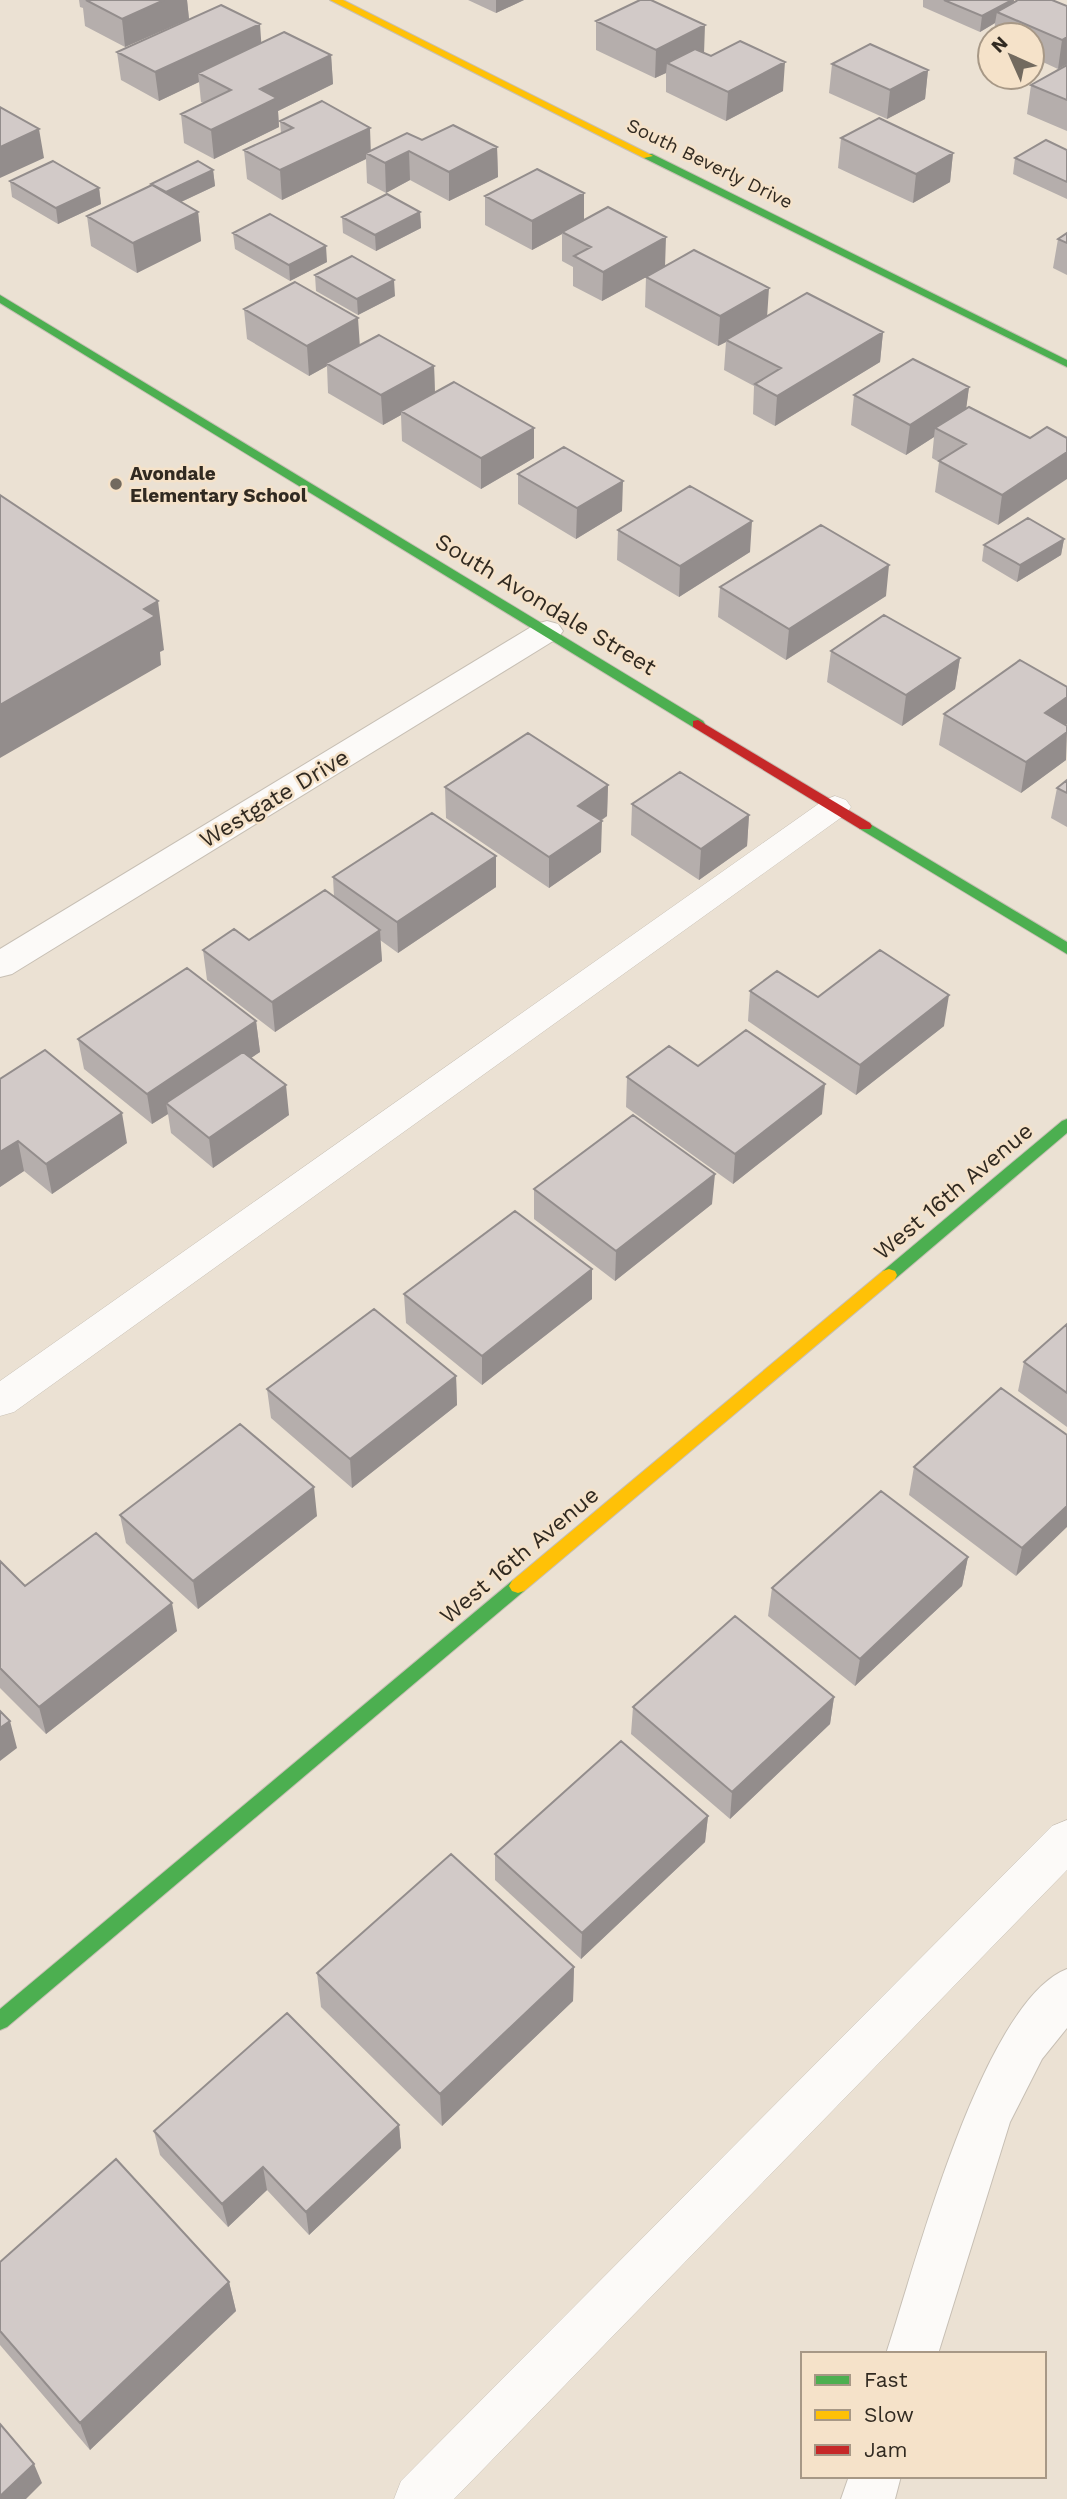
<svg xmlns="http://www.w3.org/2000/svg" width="1067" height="2499" viewBox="0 0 1067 2499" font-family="'Work Sans',sans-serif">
  <rect width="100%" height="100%" fill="#ebe1d3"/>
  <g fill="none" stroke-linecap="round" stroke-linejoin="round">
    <g stroke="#c7bfb4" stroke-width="1">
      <path id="lane" d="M835 796 846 800 851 807 846 814 14 1412 0 1416V1381L824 800Z
        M1067 1820V1870L454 2499H394L401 2481 1052 1826Z"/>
    </g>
    <g stroke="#c7bfb4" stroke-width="2">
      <path id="street" d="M547 621 558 624 563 631 558 638 12 974 0 977V949L536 624Z
        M1067 1969V2028L1042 2059 1010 2122 938 2354H886C915 2267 982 2002 1067 1969Z
        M849 2476H901L895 2499H841Z"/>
    </g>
    <g stroke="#c7bfb4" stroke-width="2">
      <path id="fast" d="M644 154H652L1067 360V367L644 158Z
        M0 295 703 721 705 724 703 727H693L0 303Z
        M865 821 1067 942V954L860 829 858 826Z
        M1067 1119V1133L895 1279H883L881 1275 883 1271 1062 1121Z
        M518 1579 524 1581 527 1586 524 1591 7 2027 0 2030V2009L512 1581Z"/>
    </g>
    <g stroke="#c7bfb4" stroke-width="2">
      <path id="slow" d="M330 0H343L653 156 644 158Z
        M889 1269 895 1271 897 1275 895 1279 524 1591 518 1593 512 1591 509 1586 512 1581 883 1271Z"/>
    </g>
    <g stroke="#c7bfb4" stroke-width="2">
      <path id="jam" d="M698 720 870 823 872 826 870 829H860L693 727V721Z"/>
    </g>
    <use href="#lane" fill="#fcfaf8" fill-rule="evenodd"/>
    <use href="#street" fill="#fcfaf8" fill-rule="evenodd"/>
    <use href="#fast" fill="#4caf50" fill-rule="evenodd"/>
    <use href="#slow" fill="#ffc107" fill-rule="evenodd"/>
    <use href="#jam" fill="#c62828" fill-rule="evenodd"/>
  </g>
  <path fill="#b5aeac" d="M79 0H187L189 19 125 47 85 26 83 8 80 7Z
    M468 0H524L496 13Z
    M923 0H1014L1013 3 1067 6V64L1058 69 1032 57V35H994L995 23 980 32 923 7Z
    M596 21 704 53 783 91 726 121 666 92V73L655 78 596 50Z
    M261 43 331 55 333 84 278 111 279 127 214 159 184 143 181 114 204 103 201 102 199 82 159 101 121 80 117 52Z
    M832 64 928 70 925 99 887 119 829 93Z
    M1067 65V131L1027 114 1031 85Z
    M280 121 371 151 422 140 497 147 498 177 449 201 410 180 386 193 367 183 366 159 282 200 247 179 244 150 281 133Z
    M841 138 953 153 950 182 913 203 838 168Z
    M1067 150V199L1013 174 1015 158Z
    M213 170 215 186 181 202 198 212 201 241 137 273 91 246 87 216 151 186V184Z
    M10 181 99 188 101 204 58 224 12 197Z
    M485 196 584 220 665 266 767 316 883 332 880 362 775 426 753 414 754 386 724 370 726 342 718 346 645 307 646 277 602 301 573 286V267L562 261V234L532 250 485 225Z
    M420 212 421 228 376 251 343 233 342 217Z
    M233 233 327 262 290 281 235 249Z
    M1067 233V275L1053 268 1058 239Z
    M315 275 395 296 358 315 316 291Z
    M244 309 360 345 434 366 435 392 534 458 481 489 402 441 401 415 383 425 328 393 327 366 309 376 247 339Z
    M969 387 966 408 1030 438 998 525 935 492 939 462 932 458 934 437 906 455 851 425 854 395Z
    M518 474 622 511 576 539 518 504Z
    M618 530 750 552 679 597 617 560Z
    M1064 539 1061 555 1017 582 982 561 984 545Z
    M720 587 886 596 786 660 718 617Z
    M831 651 960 658 955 689 902 726 827 682Z
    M1067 687V724L1065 725 1066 760 1021 793 939 745 944 714Z
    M1067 780V827L1051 818 1057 788Z
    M608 785 607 816 601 821V852L549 888 446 818 445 787Z
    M632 804 749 815 747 846 699 880 631 835Z
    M333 877 496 887 398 953 380 940 382 961 275 1032 207 980 203 950 249 940 334 897Z
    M750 991 944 1026 856 1095 748 1021Z
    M256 1021 260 1052 250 1058 289 1115 213 1168 171 1133 168 1114 152 1124 84 1069 78 1039Z
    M627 1077 822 1114 733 1184 626 1107Z
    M0 1079 127 1143 52 1194 24 1171 0 1187Z
    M534 1189 712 1204 615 1281 534 1219Z
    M404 1294 592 1299 482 1385 406 1323Z
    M1067 1324V1427L1018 1391 1024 1362Z
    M456 1376 457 1405 352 1488 271 1418 267 1389Z
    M1067 1435 1016 1576 909 1495 914 1467Z
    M120 1515 317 1516 198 1609 126 1543Z
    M968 1557 962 1586 855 1686 768 1616 772 1588Z
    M0 1561 25 1586 177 1631 46 1734 0 1688Z
    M834 1697 830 1724 730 1819 631 1734 633 1707Z
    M708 1816 705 1842 581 1959 495 1880V1854Z
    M574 1967 573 2001 442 2126 321 2007 317 1973Z
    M399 2125 401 2148 309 2235 267 2190 228 2227 160 2155 154 2131Z
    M0 2262 229 2282 236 2311 90 2450 0 2345Z"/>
  <path fill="#938d8c" d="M164 0H187L189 19 125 47 122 19Z
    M496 0H524L496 13Z
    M1012 0H1014L1012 15 997 12 995 23 980 32 982 16Z
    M260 24 262 53 198 73 199 82 159 101 155 72Z
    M705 25 704 54 667 63 666 73 655 78 656 50Z
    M1067 37V64L1058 69 1062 40Z
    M331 55 333 84 278 111 279 127 214 159 211 130 260 89Z
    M785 62 783 91 726 121 728 92Z
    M928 70 925 99 887 119 890 90Z
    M370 128 371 156 366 153V159L282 200 280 170Z
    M39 129 44 158 0 178V147Z
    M497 147 498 177 449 201V172Z
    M409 151 410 180 386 193 385 163Z
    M953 153 950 182 913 203 916 174Z
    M213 170 215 186 168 208 166 192Z
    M99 188 101 204 58 224 56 208Z
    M584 193V223L562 232V234L532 250V221Z
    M198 212 201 241 137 273 133 243Z
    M420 212 421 228 376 251 375 235Z
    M666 237 665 267 602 301 603 272Z
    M326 246 327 262 290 281 289 265Z
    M394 280 395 296 358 315 357 299Z
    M769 288 767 318 726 340V342L718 346 720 316Z
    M358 318 360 348 326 363 327 366 309 376 307 346Z
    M883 332 880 362 775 426 777 396Z
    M434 366 435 396 401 411V415L383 425 381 395Z
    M969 387 965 418 935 428 934 437 906 455 910 425Z
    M534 428V458L481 489V458Z
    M1067 452V479L998 525 1002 495Z
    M623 481 622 511 576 539 577 508Z
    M752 521 750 552 679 597 680 566Z
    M1064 539 1061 555 1017 582 1020 565Z
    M889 565 886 596 786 660 789 629Z
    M158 601 164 650 160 652 161 665 0 758V705L144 609Z
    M960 658 955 689 902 726 906 695Z
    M1067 697V724L1039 744 1045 713Z
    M1067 732 1066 760 1021 793 1026 762Z
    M608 785 607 816 577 836 578 806Z
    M749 815 747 846 699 880 701 849Z
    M602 821 601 852 549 888V857Z
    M496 856V887L398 953 397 922Z
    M380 930 382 961 275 1032 272 1002Z
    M949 995 944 1026 856 1095 860 1065Z
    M256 1021 260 1052 174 1109 166 1103 168 1114 152 1124 147 1094Z
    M825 1084 822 1114 733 1184 735 1154Z
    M286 1085 289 1115 213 1168 209 1138Z
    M122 1113 127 1143 52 1194 46 1164Z
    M18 1141 24 1171 0 1187V1152Z
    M715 1174 712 1204 615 1281 616 1251Z
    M592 1269V1299L482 1385V1356Z
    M456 1376 457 1405 352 1488 350 1459Z
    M314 1487 317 1516 198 1609 193 1581Z
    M1067 1506V1527L1016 1576 1022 1548Z
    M968 1557 962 1586 855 1686 860 1659Z
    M172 1603 177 1631 46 1734 39 1707Z
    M834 1697 830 1724 730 1819 732 1792Z
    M10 1721 17 1748 0 1761V1728Z
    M708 1816 705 1842 581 1959 582 1933Z
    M574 1967 573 2001 442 2126 440 2094Z
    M399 2125 401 2148 309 2235 306 2212Z
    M263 2167 267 2190 228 2227 222 2204Z
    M229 2282 236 2311 90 2450 80 2423Z
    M34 2464 42 2483 26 2499H0V2496Z"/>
  <path fill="#d2cac8" stroke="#938d8c" stroke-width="2" d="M86 0H164L122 19Z
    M640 0H651L705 25 656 50 596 21Z
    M944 0H1012L982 16Z
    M1018 0H1052L1067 6V37L1062 40 997 12Z
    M221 5 260 24 155 72 117 52Z
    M284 32 331 55 260 89 277 98 211 130 181 114 231 90 198 73Z
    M740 41 785 62 728 92 667 63 695 49 711 56Z
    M870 44 928 70 890 90 832 64Z
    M1067 65V100L1031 85Z
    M322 101 370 128 280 170 244 150 293 128 280 121Z
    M0 107 39 129 0 147Z
    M879 118 953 153 916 174 841 138Z
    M453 125 497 147 449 172 409 151 385 163 366 153 407 133 422 140Z
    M1046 140 1067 150V182L1015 158Z
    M53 161 99 188 56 208 10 181Z
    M198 161 213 170 166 192 151 184Z
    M537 169 584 193 532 221 485 196Z
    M152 185 198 212 133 243 87 216Z
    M387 194 420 212 375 235 342 217Z
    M608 207 666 237 603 272 574 256 591 247 562 232Z
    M270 214 326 246 289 265 233 233Z
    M1067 233V243L1058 239Z
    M694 250 769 288 720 316 646 277Z
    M352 256 394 280 357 299 315 275Z
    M295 282 358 318 307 346 244 309Z
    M807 293 883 332 777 396 755 384 781 368 726 340Z
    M379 335 434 366 381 395 326 363Z
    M913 359 969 387 910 425 854 395Z
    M454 382 534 428 481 458 401 411Z
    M969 407 1030 438 1047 427 1067 438V452L1002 495 939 461 966 444 935 428Z
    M564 447 623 481 577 508 518 474Z
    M690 486 752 521 680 566 618 530Z
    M0 495 158 601 144 609 155 616 0 705Z
    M1028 518 1064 539 1020 565 984 545Z
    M821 525 889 565 789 629 720 587Z
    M884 615 960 658 906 695 831 651Z
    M1020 660 1067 687V697L1045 713 1067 726V732L1026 762 944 714Z
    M528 733 608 785 578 806 602 821 549 857 445 787Z
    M680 772 749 815 701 849 632 804Z
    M1067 780V793L1057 788Z
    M432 813 496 856 397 922 333 877Z
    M325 890 380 930 272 1002 203 950 234 929 249 940Z
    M880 950 949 995 860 1065 750 991 777 971 818 997Z
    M187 968 256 1021 147 1094 78 1039Z
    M746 1030 825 1084 735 1154 627 1077 669 1046 698 1066Z
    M45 1050 122 1113 46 1164 18 1141 0 1152V1079Z
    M243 1052 286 1085 209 1138 166 1103Z
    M633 1115 715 1174 616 1251 534 1189Z
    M515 1211 592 1269 482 1356 404 1294Z
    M374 1309 456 1376 350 1459 267 1389Z
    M1067 1324V1393L1024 1362Z
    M1001 1388 1067 1435V1506L1022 1548 914 1467Z
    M240 1424 314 1487 193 1581 120 1515Z
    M881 1491 968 1557 860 1659 772 1588Z
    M96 1533 172 1603 39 1707 0 1668V1561L25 1586Z
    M735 1616 834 1697 732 1792 633 1707Z
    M0 1711 10 1721 0 1728Z
    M621 1741 708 1816 582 1933 495 1854Z
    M451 1854 574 1967 440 2094 317 1973Z
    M287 2013 399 2125 306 2212 263 2167 222 2204 154 2131Z
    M116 2159 229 2282 80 2423 0 2331V2262Z
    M0 2424 34 2464 0 2496Z"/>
  <circle fill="#726a5f" stroke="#f5e2c9" stroke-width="2.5" cx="116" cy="484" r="7"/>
  <g text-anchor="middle" stroke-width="5" stroke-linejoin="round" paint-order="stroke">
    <g font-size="19" fill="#312a21" stroke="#f5e2c9">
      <text transform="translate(710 163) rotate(26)" y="7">South Beverly Drive</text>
    </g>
    <g font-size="19" font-weight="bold" fill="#312a21" stroke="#f5e2c9" text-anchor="start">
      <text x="130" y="480">Avondale<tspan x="130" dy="22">Elementary School</tspan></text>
    </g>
    <g font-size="23" fill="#312a21" stroke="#f5e2c9">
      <text transform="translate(546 604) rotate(31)" y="8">South Avondale Street</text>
      <text transform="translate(274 798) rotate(-31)" y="8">Westgate Drive</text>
      <text transform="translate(953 1191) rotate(-40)" y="8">West 16th Avenue</text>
      <text transform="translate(519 1555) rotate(-40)" y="8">West 16th Avenue</text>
    </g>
  </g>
  <rect x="801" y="2352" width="245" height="126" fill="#f5e2c9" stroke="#a79886" stroke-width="2"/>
  <rect x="815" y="2375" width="35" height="10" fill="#4caf50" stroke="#a79886" stroke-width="2"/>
  <text x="864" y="2387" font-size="21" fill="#312a21">Fast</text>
  <rect x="815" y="2410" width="35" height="10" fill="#ffc107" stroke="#a79886" stroke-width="2"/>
  <text x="864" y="2422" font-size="21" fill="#312a21">Slow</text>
  <rect x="815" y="2445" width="35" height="10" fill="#c62828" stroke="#a79886" stroke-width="2"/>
  <text x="864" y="2457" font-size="21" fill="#312a21">Jam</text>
  <g transform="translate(1011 56) rotate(315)"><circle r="33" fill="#f5e2c9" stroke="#a79886" stroke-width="2"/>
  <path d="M0-5L12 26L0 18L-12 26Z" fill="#726a5f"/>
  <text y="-10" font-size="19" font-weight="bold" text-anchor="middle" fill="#312a21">N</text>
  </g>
</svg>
